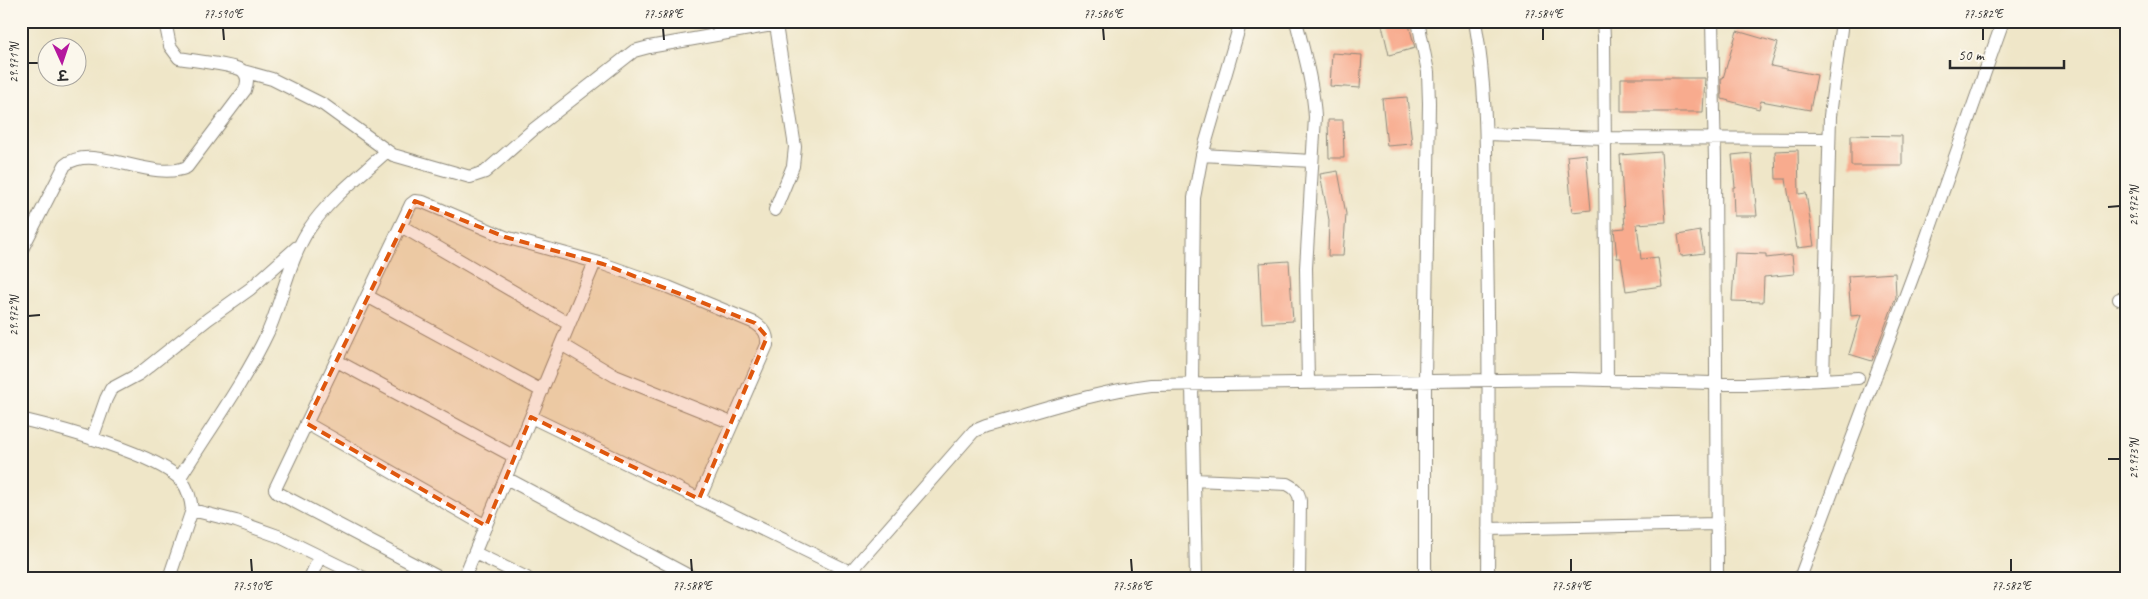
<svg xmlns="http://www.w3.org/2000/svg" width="2148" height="599" viewBox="0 0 2148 599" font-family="Caveat,'Playpen Sans Deva',sans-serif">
  <rect width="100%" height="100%" fill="#fbf7ec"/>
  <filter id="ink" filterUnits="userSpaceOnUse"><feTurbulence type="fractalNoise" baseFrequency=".02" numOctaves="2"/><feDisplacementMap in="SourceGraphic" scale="10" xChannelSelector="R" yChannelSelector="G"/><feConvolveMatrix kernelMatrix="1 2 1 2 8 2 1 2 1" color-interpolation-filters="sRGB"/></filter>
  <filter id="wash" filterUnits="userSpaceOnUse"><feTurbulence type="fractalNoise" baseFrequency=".0096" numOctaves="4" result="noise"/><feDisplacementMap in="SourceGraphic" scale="20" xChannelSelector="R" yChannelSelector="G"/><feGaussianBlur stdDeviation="1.12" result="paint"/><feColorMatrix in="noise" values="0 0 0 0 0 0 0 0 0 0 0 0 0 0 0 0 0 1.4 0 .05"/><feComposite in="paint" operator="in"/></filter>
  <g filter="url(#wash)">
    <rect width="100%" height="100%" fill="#efe6c8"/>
    <g id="blocks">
      <path fill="#f8ab8e" d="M1381 21H1408L1415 48 1389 55Z
        M1737 31 1778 43 1771 66 1817 75 1810 110 1761 101 1759 109 1722 99 1721 78H1723Z
        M1332 53 1362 55 1360 88 1330 86Z
        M1621 78H1705L1703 112H1621Z
        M1407 97 1412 144 1387 146 1382 99Z
        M1328 120H1343L1344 158H1329Z
        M1851 135 1902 136V166H1851Z
        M1798 150 1799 194 1806 193 1814 246 1797 248 1786 179H1776L1775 151Z
        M1661 152 1666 222 1637 224 1641 259 1658 257 1662 286 1626 291 1621 258H1617L1614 229 1625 228 1620 155Z
        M1751 153 1757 216H1734L1733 187H1735L1732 155Z
        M1586 154 1591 210 1572 212 1567 156Z
        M1338 171 1346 214 1343 256H1328L1329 220 1320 174Z
        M1700 231 1704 253 1681 256 1678 235Z
        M1735 253 1766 254V258L1792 255 1794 274 1764 277 1763 302 1732 301Z
        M1289 261 1293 321 1262 323 1259 263Z
        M1895 273 1896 297 1872 361 1849 354 1861 315 1851 316 1848 276Z"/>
    </g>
  </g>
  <g filter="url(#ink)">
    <use href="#blocks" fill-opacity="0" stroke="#8d887a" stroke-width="1"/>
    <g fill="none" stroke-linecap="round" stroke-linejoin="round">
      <g stroke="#8d887a" stroke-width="14">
        <path id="minor" d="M1296 21C1304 53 1313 83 1315 117L1306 268 1308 383
          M1418 21 1428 72 1429 103 1425 381V578
          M1475 21C1488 94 1486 167 1487 240 1489 353 1489 465 1488 578
          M1603 21 1604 37 1607 379
          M1712 21 1715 161 1717 578
          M243 71 272 79 324 105 393 155 470 177 485 172 534 129 634 51 649 47 795 21
          M1486 134 1605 138 1829 139
          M1202 155 1312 161
          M775 210 793 166 795 147 776 25
          M401 226 569 324
          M21 251 65 165C94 142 151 183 187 167L245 90C247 84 249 77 243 71 236 65 190 60 179 58L170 46 165 21
          M367 296 542 391
          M2119 299 2127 302
          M561 344 615 376 732 423
          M337 361 515 457
          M1823 380 1830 116 1842 21
          M531 417 850 572
          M21 419C59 428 157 454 182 481 188 489 191 500 192 510L169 578
          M306 423 486 526
          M92 439 106 399 111 389 139 374 208 319 250 289 297 247
          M506 478 693 578
          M179 479C208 432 245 381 268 332 283 298 289 260 309 229 329 199 361 175 387 151
          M1194 480 1287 484C1295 488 1299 492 1300 501L1299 578
          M192 510 236 521 278 536 364 578
          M1488 529 1717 524
          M475 553 527 578
          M310 578 320 556
          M440 578 278 493 275 489 411 204 415 201 423 202 505 237 603 264 668 287 755 323C764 329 768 334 767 345L699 499
          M464 578 595 262
          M845 578 974 431 986 426C1040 411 1094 392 1151 385L1569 379 1748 384 1858 378
          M1196 578 1192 385 1194 198 1202 155 1241 21
          M1800 578 1914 273 2003 21"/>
      </g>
      <use href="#minor" stroke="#fff" stroke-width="12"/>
    </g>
  </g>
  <path fill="#df570e" fill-opacity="0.2" stroke="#df570e" stroke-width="4" stroke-dasharray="10 6" stroke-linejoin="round" d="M415 201 505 237 603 264 755 323 767 337 699 499 531 417 486 526 306 423Z"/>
  <path fill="none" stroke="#2b2b2b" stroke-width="2" d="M223 28 224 40M663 28 664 40M1103 28 1104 40M1543 28V40M1983 28V40M28 63H40M2108 207 2120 206M28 316 40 315M2108 459H2120M251 559 252 572M691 559 692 572M1131 559 1132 572M1571 559V572M2011 559V572"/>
  <rect width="2148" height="599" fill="none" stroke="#fbf7ec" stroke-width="55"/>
  <g transform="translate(62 62) rotate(177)"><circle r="24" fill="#fbf7ec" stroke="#a8a59f"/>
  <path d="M0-4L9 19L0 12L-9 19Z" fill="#b5179e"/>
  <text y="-8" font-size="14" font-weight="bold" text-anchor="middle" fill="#2b2b2b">उ</text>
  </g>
  <path d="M1950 60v8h114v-8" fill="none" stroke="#2b2b2b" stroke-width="2.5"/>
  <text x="1958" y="60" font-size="15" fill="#2b2b2b" stroke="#fbf7ec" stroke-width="4" paint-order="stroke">50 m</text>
  <rect x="28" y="28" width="2092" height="544" fill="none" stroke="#2b2b2b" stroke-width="2"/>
  <g font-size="12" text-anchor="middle" fill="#2b2b2b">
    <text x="223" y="18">77.590°E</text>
    <text x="663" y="18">77.588°E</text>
    <text x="1103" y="18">77.586°E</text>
    <text x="1543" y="18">77.584°E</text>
    <text x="1983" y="18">77.582°E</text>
    <text transform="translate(14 63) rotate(-90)" y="4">29.971°N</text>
    <text transform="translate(2134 206) rotate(-90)" y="4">29.972°N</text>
    <text transform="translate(14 316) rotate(-90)" y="4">29.972°N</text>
    <text transform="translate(2134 459) rotate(-90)" y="4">29.973°N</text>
    <text x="252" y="590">77.590°E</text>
    <text x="692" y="590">77.588°E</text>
    <text x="1132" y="590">77.586°E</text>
    <text x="1571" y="590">77.584°E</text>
    <text x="2011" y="590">77.582°E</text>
  </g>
</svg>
